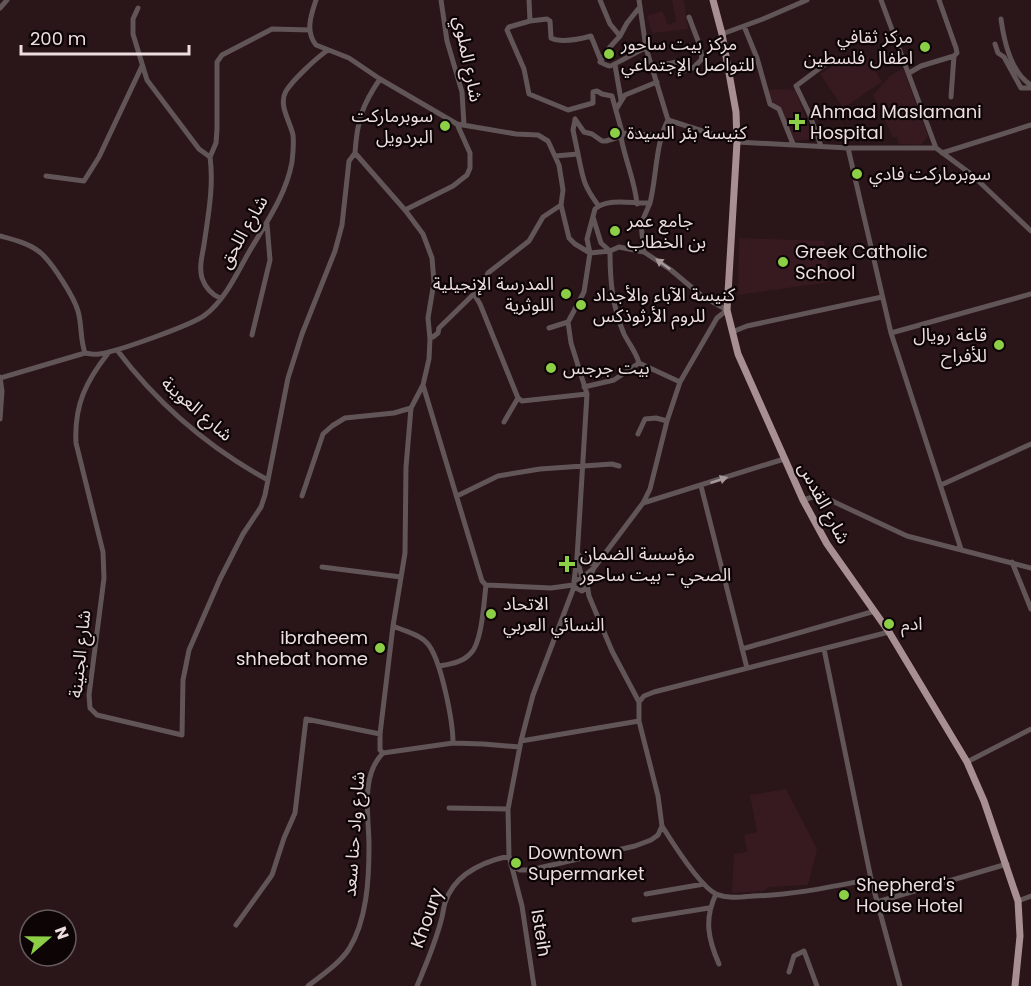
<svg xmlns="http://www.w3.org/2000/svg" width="1031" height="986" viewBox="0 0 1031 986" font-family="Poppins,'Noto Sans Arabic',sans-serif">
  <rect width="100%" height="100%" fill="#2a1518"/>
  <path fill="#371a1f" d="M672 0H684L688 29 652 33 647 16 662 11 668 25 676 22Z
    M861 48 882 82 843 108 820 74Z
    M903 68 928 136 921 145 899 144 897 137H893L873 95 890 76Z
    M775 89 795 90 814 139 793 141 779 106 770 102 767 91Z
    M739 238 824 241 830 282 738 295Z
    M786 789 817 849 808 885 769 887 763 891 732 893 734 854 747 852 744 835 757 832 750 795Z"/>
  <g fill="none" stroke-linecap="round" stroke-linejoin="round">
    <path stroke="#615557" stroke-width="5" d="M316 0C311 15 305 31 316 45L349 58 380 79 457 124 516 134 538 135 548 141 559 165 563 190 561 205 569 238 575 244 590 253 610 251 619 247 644 252 671 270 702 296 727 310 717 318 680 382 667 421 650 489 643 503 594 568 582 578 574 581V587L582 591 587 587V582L582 578 577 558
      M441 0 447 41 462 92 464 125
      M529 0 530 21 509 27 507 30 524 69 529 94 568 110 593 103V92L597 91 602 94 612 96 622 132 626 134 660 135
      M600 0 610 24 620 36 627 23 639 8
      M639 0 646 48 668 120
      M881 0 936 148 971 174 1031 231
      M0 8 7 0
      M138 8 133 19V34L147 80 199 149 210 157 216 143 217 129V62L222 55 272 29 310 30
      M1001 19C1004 41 1011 73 1031 85
      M530 21 547 19 550 21 551 38C561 43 580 39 591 36L601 61
      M744 26 757 58 770 104 779 109 793 144
      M722 34 763 19 807 0
      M620 36 610 47 600 62C602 63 607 66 610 66 612 66 640 50 646 48
      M995 44 998 53 1004 57 1021 88H1031
      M615 65 621 100
      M652 67 677 62 683 66 684 71 693 68 702 59 700 46 689 17
      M909 73 921 66 954 56 957 53 956 48 939 0
      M380 79C362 105 357 121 355 153L405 210 423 234 432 258 434 282 428 318 430 339 429 359 423 385 411 408 406 467 405 553 393 626
      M951 97 954 56
      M617 108 625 95 657 82
      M575 119 584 132 592 134 602 141H606L622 136
      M575 120 573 130 578 154
      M668 120 737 142 848 148H936
      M621 137C625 160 635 181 637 204
      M821 146 809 113 796 86 832 59
      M848 148 891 333 961 549
      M942 153 1031 125
      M555 156 578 154C583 178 583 185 598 205
      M210 157C214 186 208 216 204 245 202 256 199 267 202 278 205 287 211 294 220 298
      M46 176 84 181 99 157 142 66
      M405 210 453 186 467 175 470 168V153L457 124
      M593 217 601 243 610 251C610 280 612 306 624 334 629 344 636 352 639 363
      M0 236C15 240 32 244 43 255 54 266 74 297 78 311 82 325 80 339 85 353
      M644 252 641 224 650 203
      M474 294 480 304 518 398 522 401 587 394
      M549 328 568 322
      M732 332 747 326 882 297
      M891 333 1031 294
      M252 335 270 260 267 224
      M430 336 433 337 438 333 439 328 483 285 488 273 529 241 543 217 561 205
      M117 350C157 403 209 448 268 480
      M109 352C86 381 74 405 76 443L103 552 104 578 89 695 90 708 97 715 182 735 183 680 189 650 220 579 243 534 261 507 265 495 288 378 302 334 335 251 342 225 349 161 355 153
      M639 363 680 382
      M0 377 2 391 0 419
      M0 378 85 353C90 354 94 355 99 354 116 352 192 325 205 315 225 300 237 273 249 252 266 223 286 195 292 162 293 153 294 144 293 135 290 121 278 105 286 91 293 80 316 58 328 50
      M423 385 482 581 486 585C484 601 482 644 470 654 463 662 450 664 440 666
      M584 387 614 380 639 363
      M504 422 518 398
      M638 434 645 419 656 418 667 421
      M941 485 1031 444
      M701 486 747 668
      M302 496 323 434 332 426 345 418 394 413 411 408
      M457 496 498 476 540 469 612 464 619 466
      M803 500 816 496 830 500 907 536 1031 568
      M643 503 784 459
      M578 554 584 562 596 565
      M1012 562 1031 609
      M322 567 401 577
      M574 581 577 558 587 394 571 343 568 322 584 292 590 253 587 239 595 209C608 197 634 204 650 203 657 175 655 145 668 120
      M486 585 551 588 573 585
      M742 649 875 611
      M824 649 871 879 900 986
      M639 702 644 696 654 692 889 632
      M521 741 639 721
      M383 753 380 750V734L393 626C404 631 419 634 427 643 441 658 453 722 453 743
      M383 753 453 743 483 744 520 747
      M967 762 1031 729
      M449 808 508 809
      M662 826C672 842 700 886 716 894 728 899 741 897 753 896 794 895 830 887 871 879
      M511 865 520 870H530L635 846 651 840 658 835 662 826 658 796 639 721V702L612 651 589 596 587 584 593 570
      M646 894 704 884
      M716 894C704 919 708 939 719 964
      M1018 901 1031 896
      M877 902 1007 864
      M634 920 709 908
      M236 925 272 875 284 838 295 813 306 719 380 734
      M789 972 794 956 804 951 817 986
      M308 986C322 975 339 964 349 949 367 920 369 879 369 846 369 816 360 776 383 753
      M417 986C426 965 435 943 441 921 443 915 443 909 445 903 454 874 482 862 509 856
      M534 986 522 906 509 856 508 809 521 741 533 695 574 587"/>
    <path stroke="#a88f92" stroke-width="7" d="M713 0 722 34 736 112 737 142 727 310 738 354 803 500 827 544 889 632 967 762 984 801 1018 901 1020 936 1015 986"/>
  </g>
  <defs><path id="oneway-solid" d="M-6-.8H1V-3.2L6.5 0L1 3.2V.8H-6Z" transform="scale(1.5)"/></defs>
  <g fill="#a7999a">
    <use href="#oneway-solid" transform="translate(663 264) rotate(-144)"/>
    <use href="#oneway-solid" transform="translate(719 480) rotate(-18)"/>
  </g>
  <g fill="#8cce45" stroke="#0c0405" stroke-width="2">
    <circle cx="925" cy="47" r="6"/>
    <circle cx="609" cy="54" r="6"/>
    <path d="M794 113h6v6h6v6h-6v6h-6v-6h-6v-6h6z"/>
    <circle cx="445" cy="126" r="6"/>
    <circle cx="615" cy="133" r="6"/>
    <circle cx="857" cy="174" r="6"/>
    <circle cx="615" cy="231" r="6"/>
    <circle cx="783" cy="262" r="6"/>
    <circle cx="566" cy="294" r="6"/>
    <circle cx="581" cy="305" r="6"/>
    <circle cx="999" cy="345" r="6"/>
    <circle cx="551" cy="368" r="6"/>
    <path d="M564 555h6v6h6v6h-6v6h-6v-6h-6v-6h6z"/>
    <circle cx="491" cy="614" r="6"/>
    <circle cx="889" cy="624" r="6"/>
    <circle cx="380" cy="648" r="6"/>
    <circle cx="516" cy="863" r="6"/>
    <circle cx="844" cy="895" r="6"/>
  </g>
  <g text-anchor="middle" stroke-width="4.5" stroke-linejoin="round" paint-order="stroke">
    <g font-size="18" fill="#edddde" stroke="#0c0405" text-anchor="start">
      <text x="913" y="43" text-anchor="end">مركز ثقافي<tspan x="913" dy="21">اطفال فلسطين</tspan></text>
      <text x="621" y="50">مركز بيت ساحور<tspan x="621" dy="21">للتواصل الإجتماعي</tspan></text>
      <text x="810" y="118">Ahmad Maslamani<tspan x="810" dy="21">Hospital</tspan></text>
      <text x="433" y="122" text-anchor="end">سوبرماركت<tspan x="433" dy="21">البردويل</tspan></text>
      <text x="627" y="139">كنيسة بئر السيدة</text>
      <text x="869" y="180">سوبرماركت فادي</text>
      <text x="627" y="227">جامع عمر<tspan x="627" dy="21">بن الخطاب</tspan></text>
      <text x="795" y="258">Greek Catholic<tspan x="795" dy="21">School</tspan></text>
      <text x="554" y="290" text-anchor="end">المدرسة الإنجيلية<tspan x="554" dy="21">اللوثرية</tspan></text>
      <text x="593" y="301">كنيسة الآباء والأجداد<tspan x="593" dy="21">للروم الأرثوذكس</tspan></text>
      <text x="987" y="341" text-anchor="end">قاعة رويال<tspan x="987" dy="21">للأفراح</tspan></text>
      <text x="563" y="374">بيت جرجس</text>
      <text x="580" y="560">مؤسسة الضمان<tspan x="580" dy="21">الصحي - بيت ساحور</tspan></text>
      <text x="503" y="610">الاتحاد<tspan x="503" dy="21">النسائي العربي</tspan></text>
      <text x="901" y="630">ادم</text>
      <text x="368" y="644" text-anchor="end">ibraheem<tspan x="368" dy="21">shhebat home</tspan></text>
      <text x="528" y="859">Downtown<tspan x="528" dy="21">Supermarket</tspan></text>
      <text x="856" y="891">Shepherd's<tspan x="856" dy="21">House Hotel</tspan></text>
    </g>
    <g font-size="18" fill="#edddde" stroke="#0c0405">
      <text transform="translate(468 59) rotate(79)" y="6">شارع الملوي</text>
      <text transform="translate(243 232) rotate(-60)" y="6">شارع اللحق</text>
      <text transform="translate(197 409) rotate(41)" y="6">شارع العوينة</text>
      <text transform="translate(824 503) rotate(62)" y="6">شارع القدس</text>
      <text transform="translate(80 654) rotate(-84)" y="6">شارع الجنينة</text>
      <text transform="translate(354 834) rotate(-86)" y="6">شارع واد حنا سعد</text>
      <text transform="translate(427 918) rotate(-70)" y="6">Khoury</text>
      <text transform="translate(541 933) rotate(81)" y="6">Isteih</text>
    </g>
  </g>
  <g transform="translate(48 938) rotate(70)"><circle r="28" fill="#0c0405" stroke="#665b5c" stroke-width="1.5"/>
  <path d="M0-4.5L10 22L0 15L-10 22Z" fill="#8cce45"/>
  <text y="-9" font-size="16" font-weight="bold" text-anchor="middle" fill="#edddde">N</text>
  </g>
  <path d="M21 45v9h168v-9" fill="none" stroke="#edddde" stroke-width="3"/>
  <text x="30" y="45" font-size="18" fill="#edddde" stroke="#0c0405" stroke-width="4.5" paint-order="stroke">200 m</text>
</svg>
